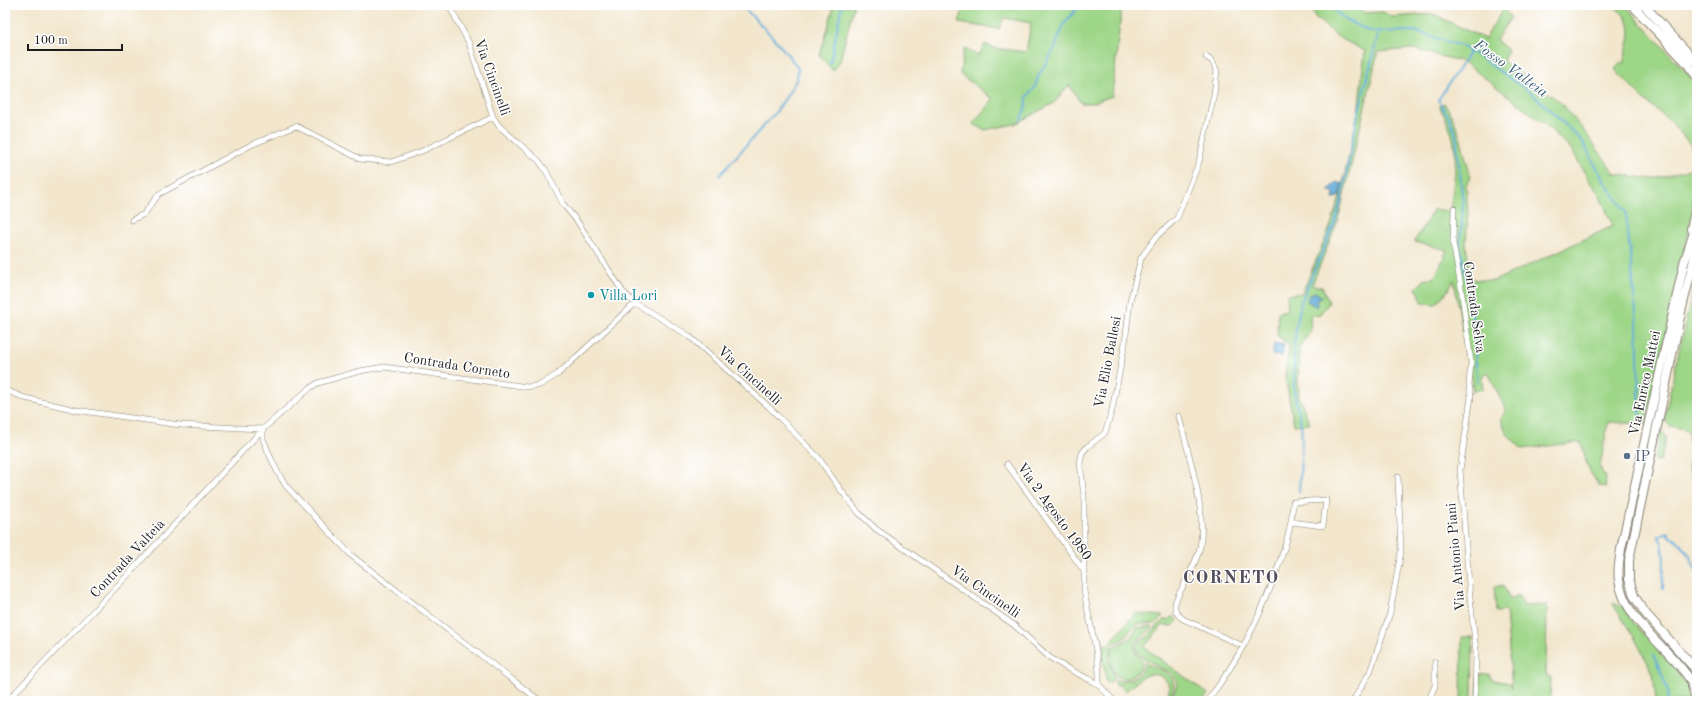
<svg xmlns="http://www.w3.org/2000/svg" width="1702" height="706" viewBox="0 0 1702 706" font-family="'Old Standard TT',serif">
  <rect width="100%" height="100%" fill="#fff"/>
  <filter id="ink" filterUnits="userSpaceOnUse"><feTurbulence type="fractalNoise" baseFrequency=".025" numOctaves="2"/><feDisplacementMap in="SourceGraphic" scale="8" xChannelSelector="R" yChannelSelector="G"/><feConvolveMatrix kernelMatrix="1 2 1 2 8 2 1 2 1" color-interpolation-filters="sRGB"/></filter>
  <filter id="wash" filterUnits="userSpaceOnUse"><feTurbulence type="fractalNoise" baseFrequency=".012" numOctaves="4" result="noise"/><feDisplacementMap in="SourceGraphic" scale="16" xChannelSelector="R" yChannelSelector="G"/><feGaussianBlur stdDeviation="0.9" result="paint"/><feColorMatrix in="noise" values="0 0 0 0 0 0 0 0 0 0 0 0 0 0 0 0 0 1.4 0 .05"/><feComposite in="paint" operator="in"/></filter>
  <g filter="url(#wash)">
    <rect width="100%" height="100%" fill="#f2e6cc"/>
    <path fill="#9ed688" stroke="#5d7952" d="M834 5H854L840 61 833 71 820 56Z
      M964 5H1124L1121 13 1112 96 1092 103H1081L1069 85 1054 103 1015 124 985 130 973 124 993 99 960 74 964 48 978 56 985 44 993 48 1026 52 1031 23 1004 18 999 29 959 23Z
      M1310 5H1355L1364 13 1383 12 1392 17 1433 14 1485 39 1503 9 1511 17 1496 40 1508 50 1503 61 1560 102 1585 132 1615 174 1653 179 1697 167V186L1690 226 1646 424 1608 422 1600 467 1605 478 1606 487 1599 486 1588 468 1581 442 1522 449 1507 434 1501 419 1506 411 1488 372 1482 377 1483 389 1473 391 1454 280 1444 296 1435 304 1423 303 1416 288 1424 280 1435 277 1447 250 1414 242 1434 209 1450 211C1455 168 1463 146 1439 106L1444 103C1460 125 1463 151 1471 177L1466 185 1468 211 1466 245 1471 279 1494 281 1613 226 1599 194 1589 181 1572 150 1545 124 1464 62 1413 49 1378 52 1338 220 1312 285 1322 287 1329 302 1320 314 1310 316 1311 331 1299 348 1298 381 1299 397 1310 424 1294 425 1285 376 1289 345 1277 335 1278 312 1288 310 1287 295 1302 293 1331 225 1340 196 1358 113 1365 51 1338 37 1315 17Z
      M1612 5H1625L1694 81 1697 90 1691 91 1697 100V152L1671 122 1648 103 1615 70 1620 62 1623 64C1629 38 1639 23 1612 5Z
      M1697 270V474L1693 482 1688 468 1692 445 1689 443V436L1688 430 1670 426 1664 419Z
      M1661 430 1666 437 1661 460 1654 461Z
      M1494 586H1503L1511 600 1518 595 1524 606 1547 605 1546 676 1551 677 1550 701H1477L1478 675 1489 674 1492 680 1510 683 1512 688 1506 611 1496 612Z
      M1612 603C1616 604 1620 606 1623 608 1628 611 1631 618 1634 623 1652 646 1689 670 1691 701H1656L1653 673 1634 637Z
      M1136 613 1163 616 1155 624H1139L1132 628 1125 638 1113 644 1111 648 1109 662 1114 678 1111 682 1107 683 1100 646 1108 644Z
      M1172 616 1178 621 1172 626 1163 625 1144 647 1208 694 1202 701H1171L1177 684C1176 681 1176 678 1174 676 1168 669 1127 656 1138 643 1140 640 1145 639 1148 636 1153 631 1158 625 1163 620H1168Z
      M1152 626 1153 627C1141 641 1124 642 1143 661 1141 671 1134 676 1125 679L1117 677C1110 669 1110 656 1113 647L1129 639 1137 628Z
      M1462 637H1473L1472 701H1461Z
      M1145 663C1166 673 1182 673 1169 701H1164C1176 688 1165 671 1148 675 1140 677 1132 686 1126 691L1120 685H1115V680C1129 683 1141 676 1145 663Z"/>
    <path fill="#62acda" stroke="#3f647b" d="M1336 182 1342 184 1339 196 1333 199 1334 192 1328 191Z
      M1315 292 1322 297 1318 298 1317 307 1307 301 1309 295Z
      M1274 343 1284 345 1282 356 1272 355Z"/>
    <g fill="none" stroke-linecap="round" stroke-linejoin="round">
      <path stroke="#62acda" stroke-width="2" d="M1328 5 1346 20 1371 32 1414 31 1465 47 1533 94 1582 141 1604 181 1626 212 1637 323 1640 416
        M1471 50 1438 100 1450 119 1456 135 1463 204 1460 246 1469 291 1475 341 1476 365 1478 383
        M830 64 842 5
        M1021 120 1026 106 1027 97 1035 87 1038 77 1055 48 1064 24 1080 5
        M719 176 776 112 790 91 797 78 798 68C781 45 762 25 741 5
        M1299 492 1302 440 1301 424 1294 392V347L1296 328 1301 302 1335 222 1341 201 1357 118 1379 31
        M1658 536C1667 545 1663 575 1663 588
        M1659 537 1667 532 1670 537 1675 538 1690 556 1697 574
        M1654 655 1667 688 1668 701"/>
    </g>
  </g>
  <g filter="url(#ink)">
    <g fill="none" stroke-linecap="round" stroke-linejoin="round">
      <g stroke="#878174" stroke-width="6">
        <path id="minor" d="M446 5 451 9 469 43 493 117 499 126 538 160 545 169 563 204 577 221 623 292 635 303 689 336 769 407 818 457 840 489 859 513 876 529 1014 625 1049 657 1065 667 1098 684 1114 701
          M1454 208 1453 243 1461 287 1471 362 1469 385 1471 397 1460 470 1470 597 1476 651 1475 701
          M132 220 144 214 159 194 251 145 296 126 360 159 391 162 422 151 493 117
          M5 390 25 398 76 410 180 425 263 429V439L270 456 277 471 286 486 352 556 540 701
          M1179 416C1188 453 1207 511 1200 547 1196 565 1184 583 1176 600 1173 609 1176 614 1183 619L1243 646
          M1007 464 1084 571
          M1098 684C1104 673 1086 609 1084 590V496L1080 463 1082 453 1087 447 1105 433 1112 410 1125 343 1130 301 1141 258 1157 236 1177 218 1199 162 1214 94 1217 71 1212 61 1206 57
          M7 701 123 580 263 429 310 388 318 383 360 371 384 367 528 387 540 385 558 374 635 303
          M1207 701C1239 660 1260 619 1277 570 1285 546 1292 528 1293 502L1326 500 1323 526 1292 522
          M1353 701 1370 672 1390 613 1401 552 1398 477
          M1428 701 1435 686V662"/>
      </g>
      <g stroke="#878174" stroke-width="10">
        <path id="primary" d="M1632 5 1686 62 1697 77
          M1644 5 1697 63
          M1697 223 1684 263 1621 549C1620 559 1617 570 1619 580 1625 626 1678 651 1697 692
          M1691 229 1697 203
          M1697 247 1681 312 1629 560V579L1634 596 1646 614 1697 671
          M1692 686 1696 701"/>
      </g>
      <use href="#minor" stroke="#fff" stroke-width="5"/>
      <use href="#primary" stroke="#fff" stroke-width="8"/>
    </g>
  </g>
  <circle fill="#0f9aa8" stroke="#fff" stroke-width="1.5" cx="591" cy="295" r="4"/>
  <circle fill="#5c6f8a" stroke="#fff" stroke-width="1.5" cx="1627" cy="456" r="4"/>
  <g text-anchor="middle" stroke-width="3" stroke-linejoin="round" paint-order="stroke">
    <g font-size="14" fill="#1c1c1c" stroke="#fff">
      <text transform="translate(493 77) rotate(70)" y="5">Via Cincinelli</text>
      <text transform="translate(1475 307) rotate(82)" y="5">Contrada Selva</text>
      <text transform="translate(1107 362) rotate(-79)" y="5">Via Elio Ballesi</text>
      <text transform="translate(457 365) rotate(9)" y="5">Contrada Corneto</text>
      <text transform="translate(750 375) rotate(42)" y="5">Via Cincinelli</text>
      <text transform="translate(1644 383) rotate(-78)" y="5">Via Enrico Mattei</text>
      <text transform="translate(1055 511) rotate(54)" y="5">Via 2 Agosto 1980</text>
      <text transform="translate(1455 557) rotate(-95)" y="5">Via Antonio Piani</text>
      <text transform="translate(127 558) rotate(-47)" y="5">Contrada Valteia</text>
      <text transform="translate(986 591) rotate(35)" y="5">Via Cincinelli</text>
    </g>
    <g font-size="14" fill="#0d838f" stroke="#fff" text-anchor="start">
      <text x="599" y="300">Villa Lori</text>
    </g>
    <g font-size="14" fill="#4e5e75" stroke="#fff" text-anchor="start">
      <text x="1635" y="461">IP</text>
    </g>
    <g font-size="15" font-style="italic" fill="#3c5d71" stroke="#fff">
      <text transform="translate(1511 68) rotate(36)" y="5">Fosso Valteia</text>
    </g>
    <g font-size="18" font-weight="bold" letter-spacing="1" fill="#534d5c" stroke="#fff">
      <text x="1231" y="583">CORNETO</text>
    </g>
  </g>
  <rect width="1702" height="706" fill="none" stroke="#fff" stroke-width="20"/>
  <path d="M28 44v6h94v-6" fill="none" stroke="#1c1c1c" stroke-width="2"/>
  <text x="34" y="44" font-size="12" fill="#1c1c1c" stroke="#ffffff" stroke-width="3" paint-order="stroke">100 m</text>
</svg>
